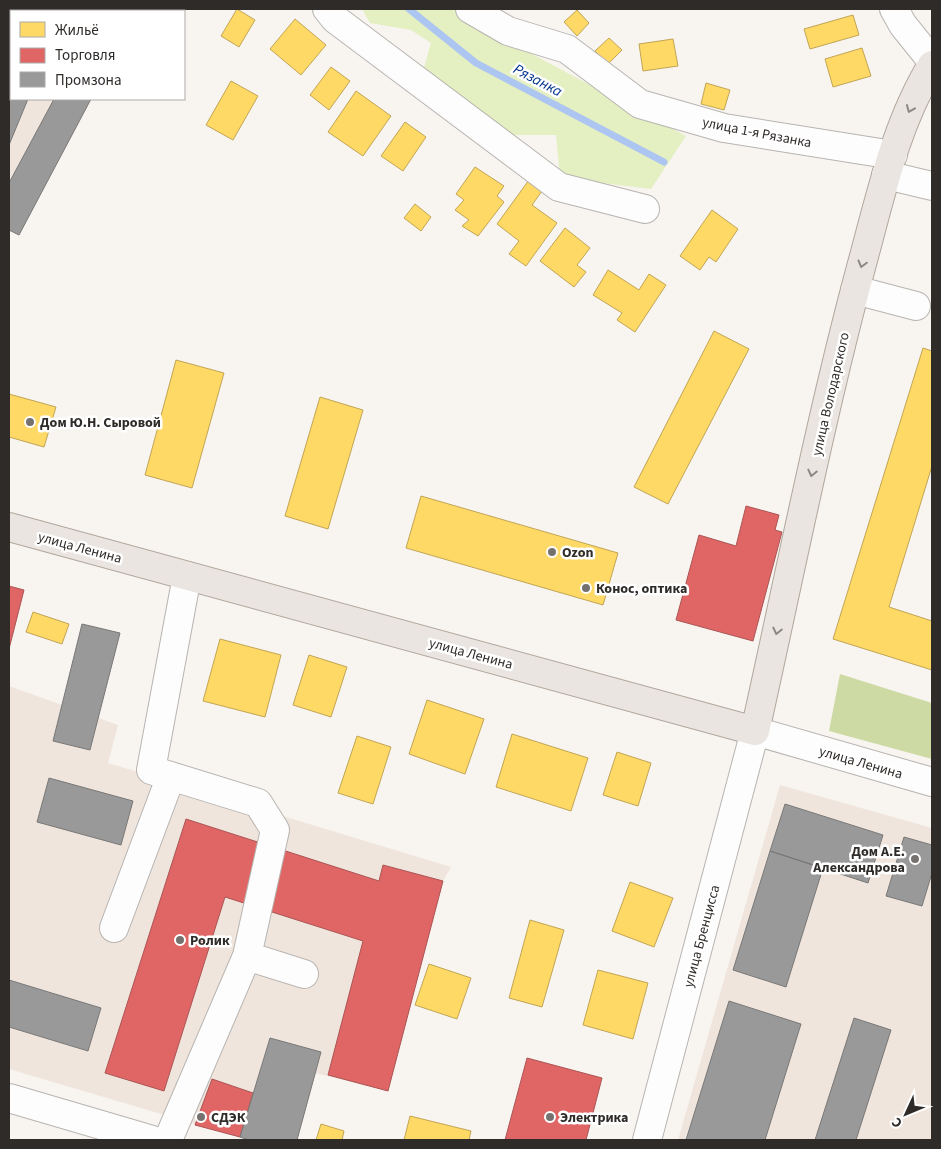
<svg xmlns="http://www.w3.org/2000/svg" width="941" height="1149" viewBox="0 0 941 1149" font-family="'Source Sans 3',sans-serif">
  <rect width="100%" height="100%" fill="#f8f4f0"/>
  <path fill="#efe5dd" d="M9 9H70L76 11H11V99H91L19 235 9 230Z
    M9 686 118 725 108 763 451 867 443 881 388 1091 315 1073 297 1140H249L9 1069Z
    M780 785 932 828V1140H678Z"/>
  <path fill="#e4efc2" d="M362 9H452L481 27 686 136 651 189 560 178 556 135H504L421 78 431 43 411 30 370 23Z"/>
  <path fill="#cddaa4" d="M840 674 932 703V759L829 731Z"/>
  <path fill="#ffd966" stroke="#c1a554" d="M237 9 255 20 239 47 221 36Z
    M577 10 589 23 577 36 564 22Z
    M853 15 859 35 810 49 804 29Z
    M295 19 326 45 301 75 270 49Z
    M609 38 622 50 608 64 595 51Z
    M673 39 678 66 643 71 639 44Z
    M862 48 871 76 833 87 825 59Z
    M331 67 350 81 329 110 310 95Z
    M231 81 258 96 233 140 206 125Z
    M706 83 730 90 724 110 701 104Z
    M356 91 391 116 363 156 328 132Z
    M405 122 426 137 403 171 381 156Z
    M475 167 504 186 497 196 504 202 478 236 462 226 469 220 455 210 464 200 456 194Z
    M529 180 542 191 532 205 557 223 526 266 509 254 519 241 497 224Z
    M415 204 431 217 421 231 404 218Z
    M712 210 738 229 716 262 709 257 700 270 680 256Z
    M565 228 590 248 577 265 586 272 574 287 540 261Z
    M608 270 639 290 649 274 666 285 635 332 617 320 622 313 593 295Z
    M714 331 749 349 668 504 634 487Z
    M923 348 932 351V466L889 607 932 621V670L833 639Z
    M176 360 224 373 192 488 145 475Z
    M9 394 56 407 44 447 9 437Z
    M320 397 363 410 328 529 285 516Z
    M421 496 618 553 603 605 406 548Z
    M33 612 69 624 62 644 26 632Z
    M220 639 281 655 265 717 203 701Z
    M309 655 347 667 331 717 293 705Z
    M427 700 484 719 465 774 409 754Z
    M512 734 588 758 571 811 496 787Z
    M357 736 391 747 373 804 338 793Z
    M617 752 651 763 638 806 603 795Z
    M630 882 673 898 654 947 612 931Z
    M530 920 564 930 542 1007 509 998Z
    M429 964 471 978 457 1019 415 1005Z
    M598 970 648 983 633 1039 583 1025Z
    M410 1116 471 1131 469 1140H404Z
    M321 1124 344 1131 342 1140H316Z"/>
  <path fill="#e06666" stroke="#ab5454" d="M746 506 779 515 775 530 782 532 753 641 676 620 699 535 736 546Z
    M9 586 24 590 9 649Z
    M186 819 379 881 383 865 443 881 388 1091 328 1075 363 941 225 897 164 1091 105 1073Z
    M527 1058 602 1078 586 1140H505Z
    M212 1079 253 1093 240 1137 195 1125Z"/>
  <path fill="#999" stroke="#797877" d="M11 88V99H28L9 145V94Z
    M54 99H91L19 235 9 230V183Z
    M82 624 120 633 90 750 53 741Z
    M49 778 133 801 121 845 37 822Z
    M785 804 883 835 868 883 770 851Z
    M904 837 932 845V873L922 906 886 896Z
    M770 851 823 868 786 987 733 970Z
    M9 980 101 1008 88 1051 9 1027Z
    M729 1001 801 1024 765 1140H686Z
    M854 1018 891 1030 856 1140H815Z
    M270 1038 321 1052 297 1140H249L240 1137Z"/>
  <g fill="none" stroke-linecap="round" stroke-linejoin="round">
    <path stroke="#acc5f1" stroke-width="7" d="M409 9 476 63 664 162"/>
    <g stroke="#b7b4b1" stroke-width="30">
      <path id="minor" d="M327 9 335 19 559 187 645 209
        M470 9 508 31 567 49 640 104 724 128 893 155
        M894 9 903 25 932 61
        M886 175 932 186
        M855 290 916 306
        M187 576 151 770 258 803 275 830 247 956
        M114 928 171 776
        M9 1098 152 1140
        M168 1140 247 956 304 974
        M647 1140 755 731 932 782"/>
    </g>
    <g stroke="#b0a79c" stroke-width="30">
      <path id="major" d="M9 527 755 731C790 574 821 415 863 260 881 194 896 124 932 65"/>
    </g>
    <use href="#minor" stroke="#fefdfd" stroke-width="28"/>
    <use href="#major" stroke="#eae5e0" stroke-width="28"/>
  </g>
  <defs><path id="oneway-chevron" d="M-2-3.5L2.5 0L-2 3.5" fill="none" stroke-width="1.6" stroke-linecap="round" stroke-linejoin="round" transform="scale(1.25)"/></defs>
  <g stroke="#8c8884">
    <use href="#oneway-chevron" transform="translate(910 109) rotate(113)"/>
    <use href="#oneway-chevron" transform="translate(862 264) rotate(105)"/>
    <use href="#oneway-chevron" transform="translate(812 473) rotate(103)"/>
    <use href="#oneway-chevron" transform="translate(777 631) rotate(103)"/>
  </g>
  <g fill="#75716f" stroke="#fff" stroke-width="2">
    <circle cx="30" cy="422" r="5"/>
    <circle cx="552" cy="552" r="5"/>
    <circle cx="586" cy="588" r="5"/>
    <circle cx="915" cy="859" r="5"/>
    <circle cx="180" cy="940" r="5"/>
    <circle cx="201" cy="1117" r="5"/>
    <circle cx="550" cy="1117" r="5"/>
  </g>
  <g text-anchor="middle" stroke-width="5" stroke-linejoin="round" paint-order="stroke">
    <g font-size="14" fill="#2f2b29" stroke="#fff">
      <text transform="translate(757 132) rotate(11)" y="5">улица 1-я Рязанка</text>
      <text transform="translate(830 394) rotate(-77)" y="5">улица Володарского</text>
      <text transform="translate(80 547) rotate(15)" y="5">улица Ленина</text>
      <text transform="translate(471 653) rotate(15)" y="5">улица Ленина</text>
      <text transform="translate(861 762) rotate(16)" y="5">улица Ленина</text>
      <text transform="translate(701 936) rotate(-75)" y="5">улица Бренцисса</text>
    </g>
    <g font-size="14" font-weight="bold" fill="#2f2b29" stroke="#fff" text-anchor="start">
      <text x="40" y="427">Дом Ю.Н. Сыровой</text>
      <text x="562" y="557">Ozon</text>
      <text x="596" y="593">Конос, оптика</text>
      <text x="905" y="856" text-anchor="end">Дом А.Е.<tspan x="905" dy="16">Александрова</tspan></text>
      <text x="190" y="945">Ролик</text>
      <text x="211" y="1122">СДЭК</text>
      <text x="560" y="1122">Электрика</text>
    </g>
    <g font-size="15" font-style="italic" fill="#00338c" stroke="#fff">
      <text transform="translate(538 80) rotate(28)" y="5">Рязанка</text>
    </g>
  </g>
  <rect width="941" height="1149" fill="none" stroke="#2f2b29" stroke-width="20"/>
  <rect x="10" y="10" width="175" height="90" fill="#ffffff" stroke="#acaaa9"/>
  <rect x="20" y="22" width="25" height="15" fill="#ffd966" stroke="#acaaa9"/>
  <text x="55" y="35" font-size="15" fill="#2f2b29">Жильё</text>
  <rect x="20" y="48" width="25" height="15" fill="#e06666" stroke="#acaaa9"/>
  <text x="55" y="60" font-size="15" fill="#2f2b29">Торговля</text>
  <rect x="20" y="72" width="25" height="15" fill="#999999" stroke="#acaaa9"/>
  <text x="55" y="85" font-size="15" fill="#2f2b29">Промзона</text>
  <g transform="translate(906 1114) rotate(226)" stroke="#ffffff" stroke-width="4" paint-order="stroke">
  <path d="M0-4L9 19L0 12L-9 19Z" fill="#2f2b29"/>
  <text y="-8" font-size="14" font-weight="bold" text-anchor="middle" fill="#2f2b29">С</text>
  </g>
</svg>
